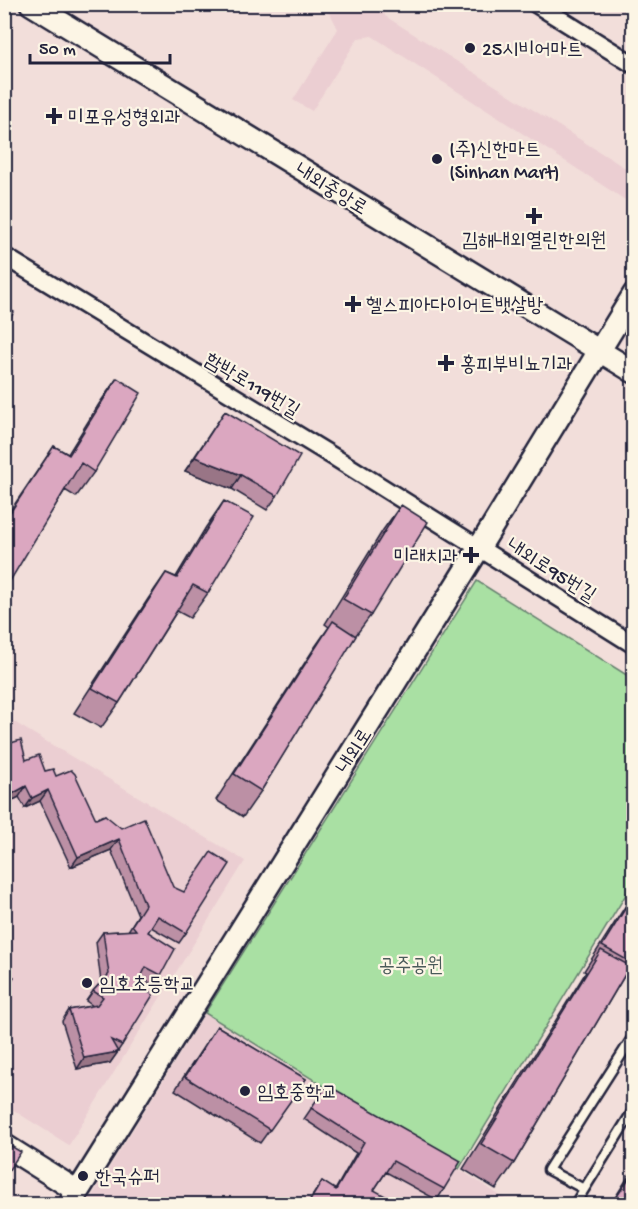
<svg xmlns="http://www.w3.org/2000/svg" width="638" height="1209" viewBox="0 0 638 1209" font-family="'Gochi Hand','Poor Story',sans-serif">
  <rect width="100%" height="100%" fill="#f2deda"/>
  <filter id="ink" filterUnits="userSpaceOnUse"><feTurbulence type="fractalNoise" baseFrequency=".0167" numOctaves="2"/><feDisplacementMap in="SourceGraphic" scale="12" xChannelSelector="R" yChannelSelector="G"/><feConvolveMatrix kernelMatrix="1 2 1 2 8 2 1 2 1" color-interpolation-filters="sRGB"/></filter>
  <g filter="url(#ink)">
    <path fill="#ebced2" d="M314 5H382L385 16 633 173V205L372 36 358 38 312 111 293 100 338 29 331 15Z
      M4 716 245 861 69 1145 5 1105Z
      M205 1013 459 1169 513 1204H87Z"/>
    <path fill="#a9e0a3" stroke="#66816f" stroke-width="1.5" d="M477 581 633 679V883L459 1169 205 1013Z"/>
    <g fill="none" stroke-linecap="round" stroke-linejoin="round">
      <g stroke="#22223b" stroke-width="13">
        <path id="service" d="M584 1189 548 1170 634 1035
          M575 1204 634 1109"/>
      </g>
      <g stroke="#22223b" stroke-width="21">
        <path id="minor" d="M536 4 634 65
          M4 256 334 457 634 645"/>
      </g>
      <g stroke="#22223b" stroke-width="26">
        <path id="tertiary" d="M31 4 634 372
          M4 1145 77 1191
          M70 1204 479 548 634 294"/>
      </g>
      <use href="#service" stroke="#fcf5e5" stroke-width="8"/>
      <use href="#minor" stroke="#fcf5e5" stroke-width="16"/>
      <use href="#tertiary" stroke="#fcf5e5" stroke-width="21"/>
    </g>
    <path fill="#bc90a5" stroke="#22223b" stroke-width="1.5" d="M117 378 94 472 76 497 65 490 4 588V520L54 446 68 454 99 404Z
      M225 411 277 496 267 510 232 489 185 471Z
      M224 501 208 593 190 618 177 611 119 703 101 728 74 713 148 599 166 573 176 577 206 527Z
      M401 505 371 615 356 635 261 791 243 817 216 800 315 647 329 627 325 624 383 530Z
      M4 745 26 760 45 771 56 776 96 819 105 815 186 933 179 943 151 927 148 932 161 975 154 985 140 978 137 985 122 1045 110 1063 77 1069 62 1021 69 1010 93 1006 86 1001 93 991 101 982 96 942 103 932 128 931 138 915 111 850 71 867 40 801 25 808 19 797 4 805Z
      M633 894V961L514 1163 496 1189 463 1169 586 972 584 971Z
      M217 1026 306 1079 260 1143 175 1090Z
      M327 1085 444 1189 437 1200 386 1172 374 1190 385 1204H307L322 1181 335 1190 356 1153 304 1119Z
      M633 1169V1204H611Z"/>
    <path fill="#997586" stroke="#22223b" stroke-width="1.5" d="M195 457 241 475 232 489 185 471Z
      M26 786 19 797 4 805 5 798Z
      M48 790 40 801 25 808 32 798Z
      M119 839 111 850 71 867 78 857Z
      M118 1052 110 1063 77 1069 84 1058Z"/>
    <path fill="#dba7c0" stroke="#22223b" stroke-width="1.5" d="M4 307 14 312 4 328Z
      M117 378 141 393 94 472 81 463 10 581 4 578V522L54 446 69 455Z
      M225 411 300 456 277 496 241 475 195 457Z
      M224 501 254 517 208 593 193 585 119 703 92 688 166 573 177 578Z
      M401 505 428 522 371 615 343 599Z
      M333 621 356 636 261 791 234 774Z
      M21 740 26 760 39 755 45 771 53 769 56 776 71 770 75 774 96 819 105 815 121 828 144 818 173 887 184 892 211 852 230 864 186 933 158 916 148 932 175 949 161 975 146 967 137 985 153 995 122 1045 111 1040 118 1052 84 1058 69 1010 97 1005 103 997 93 991 109 974 103 932 136 930 132 925 145 905 119 839 78 857 48 790 32 798 26 786 5 798 4 745Z
      M633 896V961L632 963 602 946Z
      M601 950 630 966 514 1163 481 1144Z
      M4 972 14 977 4 991Z
      M217 1026 306 1079 270 1130 185 1077Z
      M327 1085 461 1161 444 1189 393 1161 374 1190 389 1198 385 1204H308L322 1181 336 1190 364 1142 311 1108Z
      M4 1142 21 1152 4 1177Z
      M633 1172V1204H612Z"/>
  </g>
  <g fill="#22223b" stroke="#fcf5e5" stroke-width="2">
    <circle cx="470" cy="48" r="6"/>
    <path d="M51 107h6v6h6v6h-6v6h-6v-6h-6v-6h6z"/>
    <circle cx="437" cy="159" r="6"/>
    <path d="M531 207h6v6h6v6h-6v6h-6v-6h-6v-6h6z"/>
    <path d="M350 295h6v6h6v6h-6v6h-6v-6h-6v-6h6z"/>
    <path d="M443 354h6v6h6v6h-6v6h-6v-6h-6v-6h6z"/>
    <path d="M468 546h6v6h6v6h-6v6h-6v-6h-6v-6h6z"/>
    <circle cx="87" cy="983" r="6"/>
    <circle cx="245" cy="1091" r="6"/>
    <circle cx="83" cy="1176" r="6"/>
  </g>
  <g text-anchor="middle" stroke-width="4.5" stroke-linejoin="round" paint-order="stroke">
    <g font-size="20" fill="#22223b" stroke="#fcf5e5" text-anchor="start">
      <text x="482" y="55">25시비어마트</text>
      <text x="68" y="123">미포유성형외과</text>
      <text x="449" y="155">(주)신한마트<tspan x="449" dy="23">(Sinhan Mart)</tspan></text>
      <text x="534" y="246" text-anchor="middle">김해내외열린한의원</text>
      <text x="366" y="311">헬스피아다이어트뱃살방</text>
      <text x="460" y="370">홍피부비뇨기과</text>
      <text x="458" y="562" text-anchor="end">미래치과</text>
      <text x="99" y="990">임호초등학교</text>
      <text x="257" y="1098">임호중학교</text>
      <text x="95" y="1183">한국슈퍼</text>
    </g>
    <g font-size="20" fill="#22223b" stroke="#fcf5e5">
      <text transform="translate(332 188) rotate(31)" y="7">내외중앙로</text>
      <text transform="translate(253 384) rotate(31)" y="7">함박로119번길</text>
      <text transform="translate(552 569) rotate(32)" y="7">내외로95번길</text>
      <text transform="translate(353 750) rotate(-58)" y="7">내외로</text>
    </g>
    <g font-size="20" fill="#4a5b5a" stroke="#fcf5e5">
      <text x="411" y="971">공주공원</text>
    </g>
  </g>
  <rect width="638" height="1209" fill="none" stroke="#fcf5e5" stroke-width="24"/>
  <rect x="12" y="12" width="614" height="1185" fill="none" stroke="#22223b" stroke-width="2" filter="url(#ink)"/>
  <path d="M30 54v9h140v-9" fill="none" stroke="#22223b" stroke-width="3"/>
  <text x="39" y="54" font-size="18" fill="#22223b" stroke="#fcf5e5" stroke-width="4.5" paint-order="stroke">50 m</text>
</svg>
